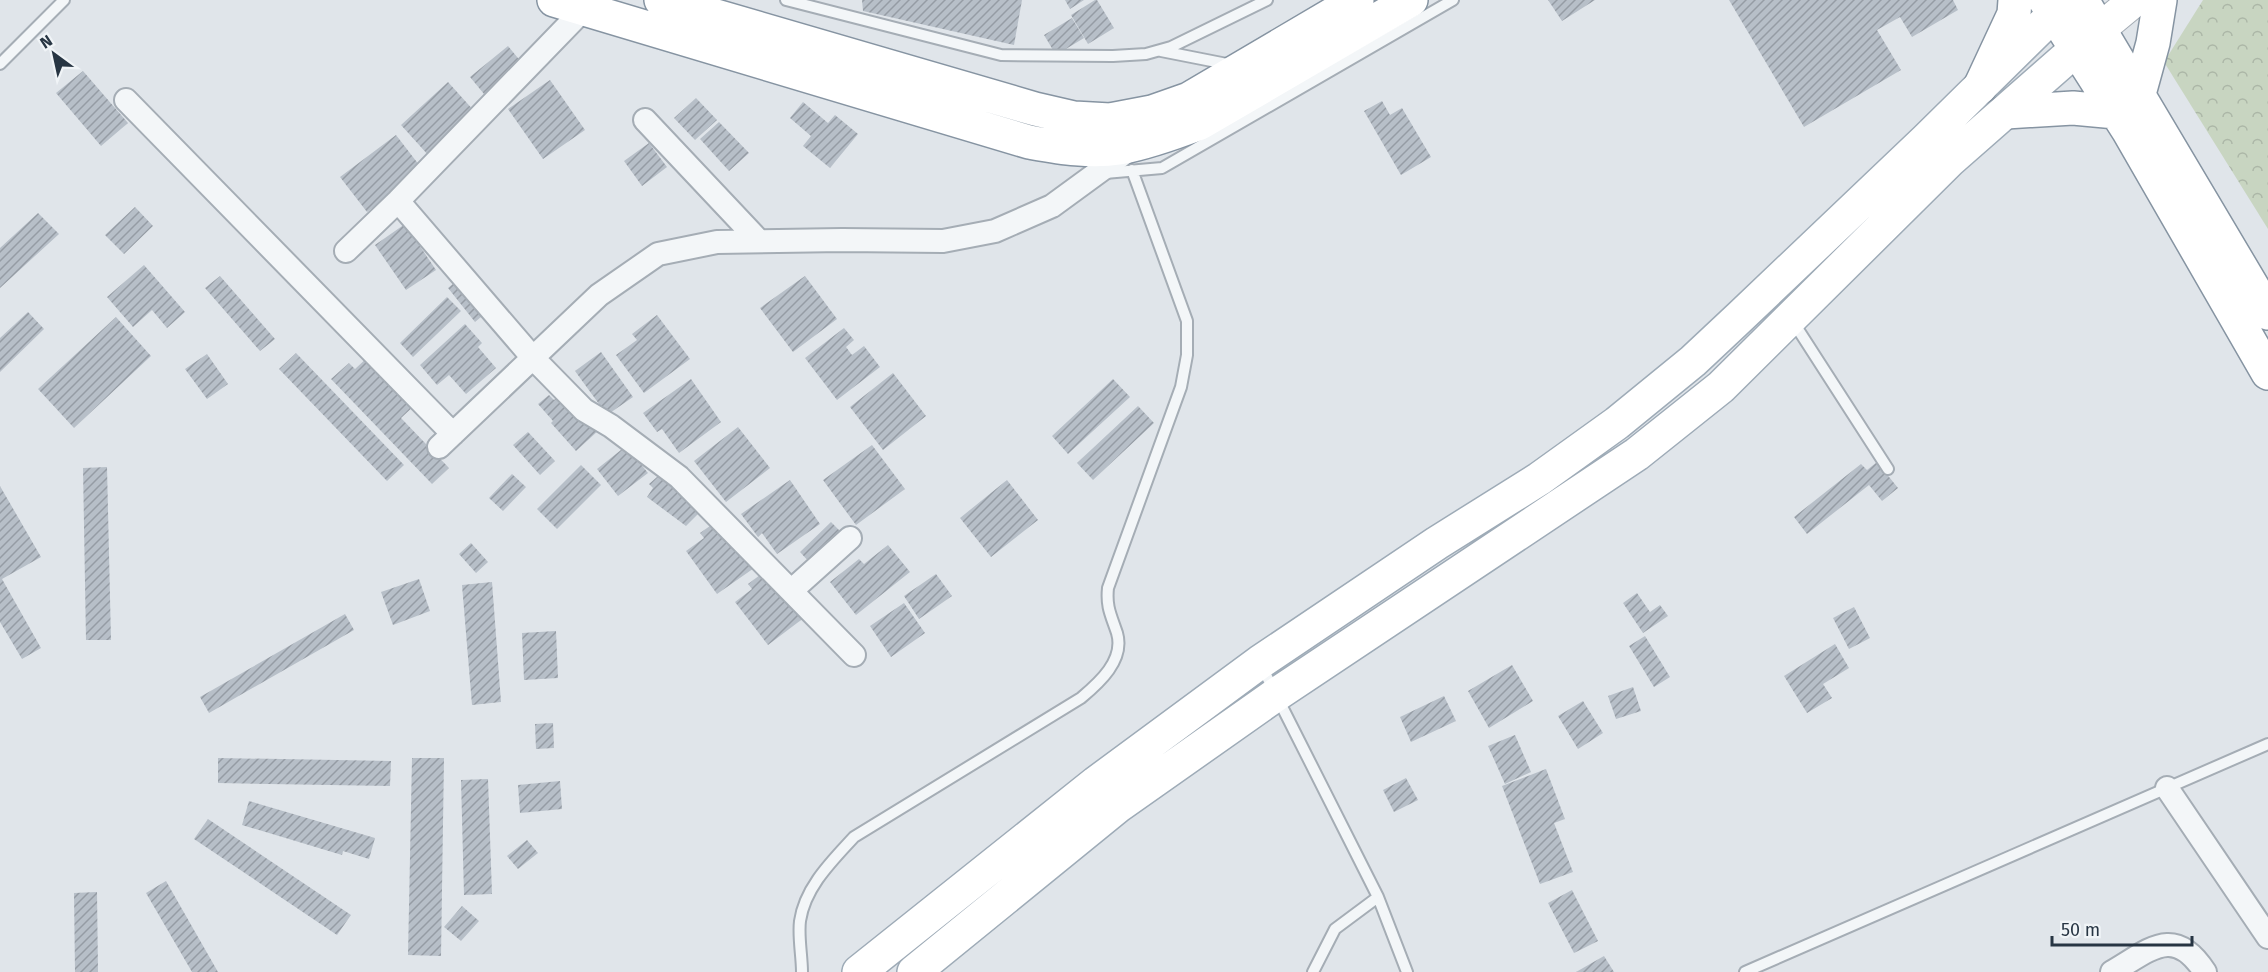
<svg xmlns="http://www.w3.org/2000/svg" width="2268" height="972" viewBox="0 0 2268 972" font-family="'Fira Sans',sans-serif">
  <defs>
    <pattern id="park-crowns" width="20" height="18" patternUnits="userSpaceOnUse" patternTransform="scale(1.5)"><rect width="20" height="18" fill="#c8d5c1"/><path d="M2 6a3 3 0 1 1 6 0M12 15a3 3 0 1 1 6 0" fill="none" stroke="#acb7a7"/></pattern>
    <pattern id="building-hatch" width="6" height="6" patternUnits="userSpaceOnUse" patternTransform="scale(1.5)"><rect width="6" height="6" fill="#b7bfc8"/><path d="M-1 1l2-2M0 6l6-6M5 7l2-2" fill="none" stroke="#959ca4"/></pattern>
  </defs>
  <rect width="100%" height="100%" fill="#e0e5ea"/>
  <path fill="url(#park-crowns)" d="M2203 0H2268V229L2164 62Z"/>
  <path fill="url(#building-hatch)" d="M862 0H1022L1014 45 863 11Z
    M1065 0H1084L1070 9Z
    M1095 0H1097L1114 28 1088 44 1071 15Z
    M1548 0H1595L1562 21Z
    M1729 0H1953L1958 10 1912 37 1900 17 1877 30 1901 70 1804 127Z
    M1072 18 1084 38 1056 55 1044 35Z
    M508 46 522 63 484 94 470 77Z
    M83 71 128 123 101 146 56 93Z
    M550 80 585 130 543 159 508 109Z
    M448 82 476 113 429 156 401 125Z
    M696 98 717 120 695 140 674 118Z
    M1382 101 1390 115 1402 108 1431 157 1401 175 1364 111Z
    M803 102 828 123 835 115 858 134 830 168 803 146 811 136 790 118Z
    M719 122 749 153 729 171 700 139Z
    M396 135 423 170 367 212 340 177Z
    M649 143 667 167 642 186 624 161Z
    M135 207 153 226 124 254 105 235Z
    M38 213 59 234 0 288V248Z
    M405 224 436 270 406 290 375 245Z
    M144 265 185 312 167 328 152 310 133 327 107 297Z
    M220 276 275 339 260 351 205 288Z
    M805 276 837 319 793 352 760 308Z
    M460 278 487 312 475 322 448 288Z
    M447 297 461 311 413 357 400 343Z
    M28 312 44 329 0 372V338Z
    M657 315 690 359 644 393 616 355 637 340 632 334Z
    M116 317 151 356 74 428 38 389Z
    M465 324 482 343 478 347 496 368 466 394 449 375 437 385 420 365Z
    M844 328 854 340 846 347 852 355 864 346 880 367 837 400 805 358Z
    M601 352 633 397 607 415 575 371Z
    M296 353 404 465 387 481 279 369Z
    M207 354 228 384 207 399 185 369Z
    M369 356 416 404 401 418 449 468 432 484 331 379 349 363 355 369Z
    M893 373 926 416 883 450 850 407Z
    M691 379 721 422 679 453 662 429 657 432 643 413Z
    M1113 379 1130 397 1068 454 1052 436Z
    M564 391 599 430 576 451 551 423 553 421 538 404 549 395 554 400Z
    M1138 406 1154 423 1093 480 1077 463Z
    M738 427 770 468 726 502 694 461Z
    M528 432 555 461 540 475 513 445Z
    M872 445 905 489 856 525 823 480Z
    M626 446 648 473 618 496 597 469Z
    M1877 462 1898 488 1882 501 1869 485 1807 534 1794 517 1861 464 1867 470Z
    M581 465 601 485 557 529 537 509Z
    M107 467 111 640H86L83 468Z
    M665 470 704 508 686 526 647 497 653 488 649 484Z
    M512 474 526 487 503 511 489 498Z
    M790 480 820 524 777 554 762 533 758 537 741 514Z
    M1007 480 1038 520 991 557 960 518Z
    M0 486 41 557 2 579 41 648 22 659 0 622Z
    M717 521 757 566 717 594 686 551 704 538 700 533Z
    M831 522 842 533 810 563 800 552Z
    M471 543 488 562 476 573 459 554Z
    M888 545 910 572 856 615 830 582 859 559 864 564Z
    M764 572 788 605 793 601 805 617 768 645 735 602 752 589 748 584Z
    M936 574 952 596 919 619 904 596Z
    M419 579 430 611 393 625 381 592Z
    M492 582 501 702 472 705 462 585Z
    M1637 593 1650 612 1660 605 1668 616 1643 633 1623 603Z
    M904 603 925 633 891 657 870 626Z
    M1854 607 1870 638 1849 649 1833 618Z
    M345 614 354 630 209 713 200 697Z
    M556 631 558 678 524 680 522 633Z
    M1645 636 1670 677 1654 687 1629 646Z
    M1835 644 1849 668 1823 684 1832 698 1807 713 1784 676Z
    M1512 665 1533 701 1489 728 1468 691Z
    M1633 687 1641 711 1616 719 1608 696Z
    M1444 696 1456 721 1411 742 1400 717Z
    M1583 701 1603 733 1578 749 1558 716Z
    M553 723 554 748 536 749 535 724Z
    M1515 735 1531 772 1505 784 1488 746Z
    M218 758 391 761 390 786 218 783Z
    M412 758H444L441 956 408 955Z
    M1546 769 1565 819 1554 823 1573 872 1540 884 1502 786Z
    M1406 778 1418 800 1394 812 1383 790Z
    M488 779 492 894 464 895 461 780Z
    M560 781 562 809 520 813 518 785Z
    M249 801 375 838 369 859 343 851 342 855 242 825Z
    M208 819 351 915 337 935 194 839Z
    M527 840 538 853 518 869 507 856Z
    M166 881 218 972H192L146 893Z
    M1572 890 1598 941 1574 953 1548 903Z
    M97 892 98 972H75L74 893Z
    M462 906 479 921 461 941 444 927Z
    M1604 956 1614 972H1576Z"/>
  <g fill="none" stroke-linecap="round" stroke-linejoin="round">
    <g stroke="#a5adb5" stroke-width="14">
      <path id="lane" d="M786 0 1001 55 1113 56 1146 54 1171 47 1267 0
        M1161 51 1232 65
        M0 64 64 0
        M1105 173 1162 168 1453 0
        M1792 320 1888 469
        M1261 665 1378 897 1407 972
        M802 972C802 956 798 937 800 921 805 887 832 861 854 837L1081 698C1099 683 1125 660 1117 633 1111 615 1106 607 1108 588L1181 387 1187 355V321L1132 170
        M1313 972 1335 929 1378 897
        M1745 972 2268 744"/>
    </g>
    <g stroke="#a5adb5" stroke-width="26">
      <path id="street" d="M126 100 453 434
        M645 120 759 241
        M398 201 533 358 584 410 611 426 679 477 854 655
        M346 251 398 201 584 9
        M439 447 599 295 658 254 717 242 842 240 943 241 995 231 1052 206 1130 149
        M791 591 850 538
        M2167 788 2268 937
        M2112 972C2150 950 2174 924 2205 972"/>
    </g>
    <g stroke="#a5adb5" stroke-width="34">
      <path id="secondary" d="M2100 29 2135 0"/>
    </g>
    <g stroke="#9eabb7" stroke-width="36">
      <path id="primary" d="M859 972 1096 783 1260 662 1437 543 1539 479 1617 423 1693 361 1741 316 1926 140 2053 15 2074 0
        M914 972 1118 806 1277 694 1637 454 1721 387 1950 160 2097 31"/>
    </g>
    <g stroke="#8694a2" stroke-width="36">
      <path id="highway" d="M554 0 1029 142C1058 147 1090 153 1119 148 1146 143 1174 133 1200 123L1411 0
        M661 0 1035 109 1074 118 1110 120 1152 112 1189 99 1357 0
        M2045 0 2128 130 2268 373
        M2082 0 2268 313
        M1980 87 2014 14 2015 0
        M2139 94 2153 43 2160 0
        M2006 112 2073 108 2116 112"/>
    </g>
    <use href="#lane" stroke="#f3f6f8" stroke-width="10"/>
    <use href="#street" stroke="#f3f6f8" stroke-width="22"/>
    <use href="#secondary" stroke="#fff" stroke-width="32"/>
    <use href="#primary" stroke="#fff" stroke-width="33"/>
    <use href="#highway" stroke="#fff" stroke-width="33"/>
  </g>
  <g transform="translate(54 54) rotate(327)" stroke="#f0f4f7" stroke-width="4.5" paint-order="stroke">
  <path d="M0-4.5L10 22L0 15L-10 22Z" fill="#273543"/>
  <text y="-9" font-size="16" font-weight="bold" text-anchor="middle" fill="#273543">N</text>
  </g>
  <path d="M2052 936v9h140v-9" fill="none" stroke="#273543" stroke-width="3"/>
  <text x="2061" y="936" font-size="18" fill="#273543" stroke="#f0f4f7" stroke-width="4.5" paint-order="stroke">50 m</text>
</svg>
